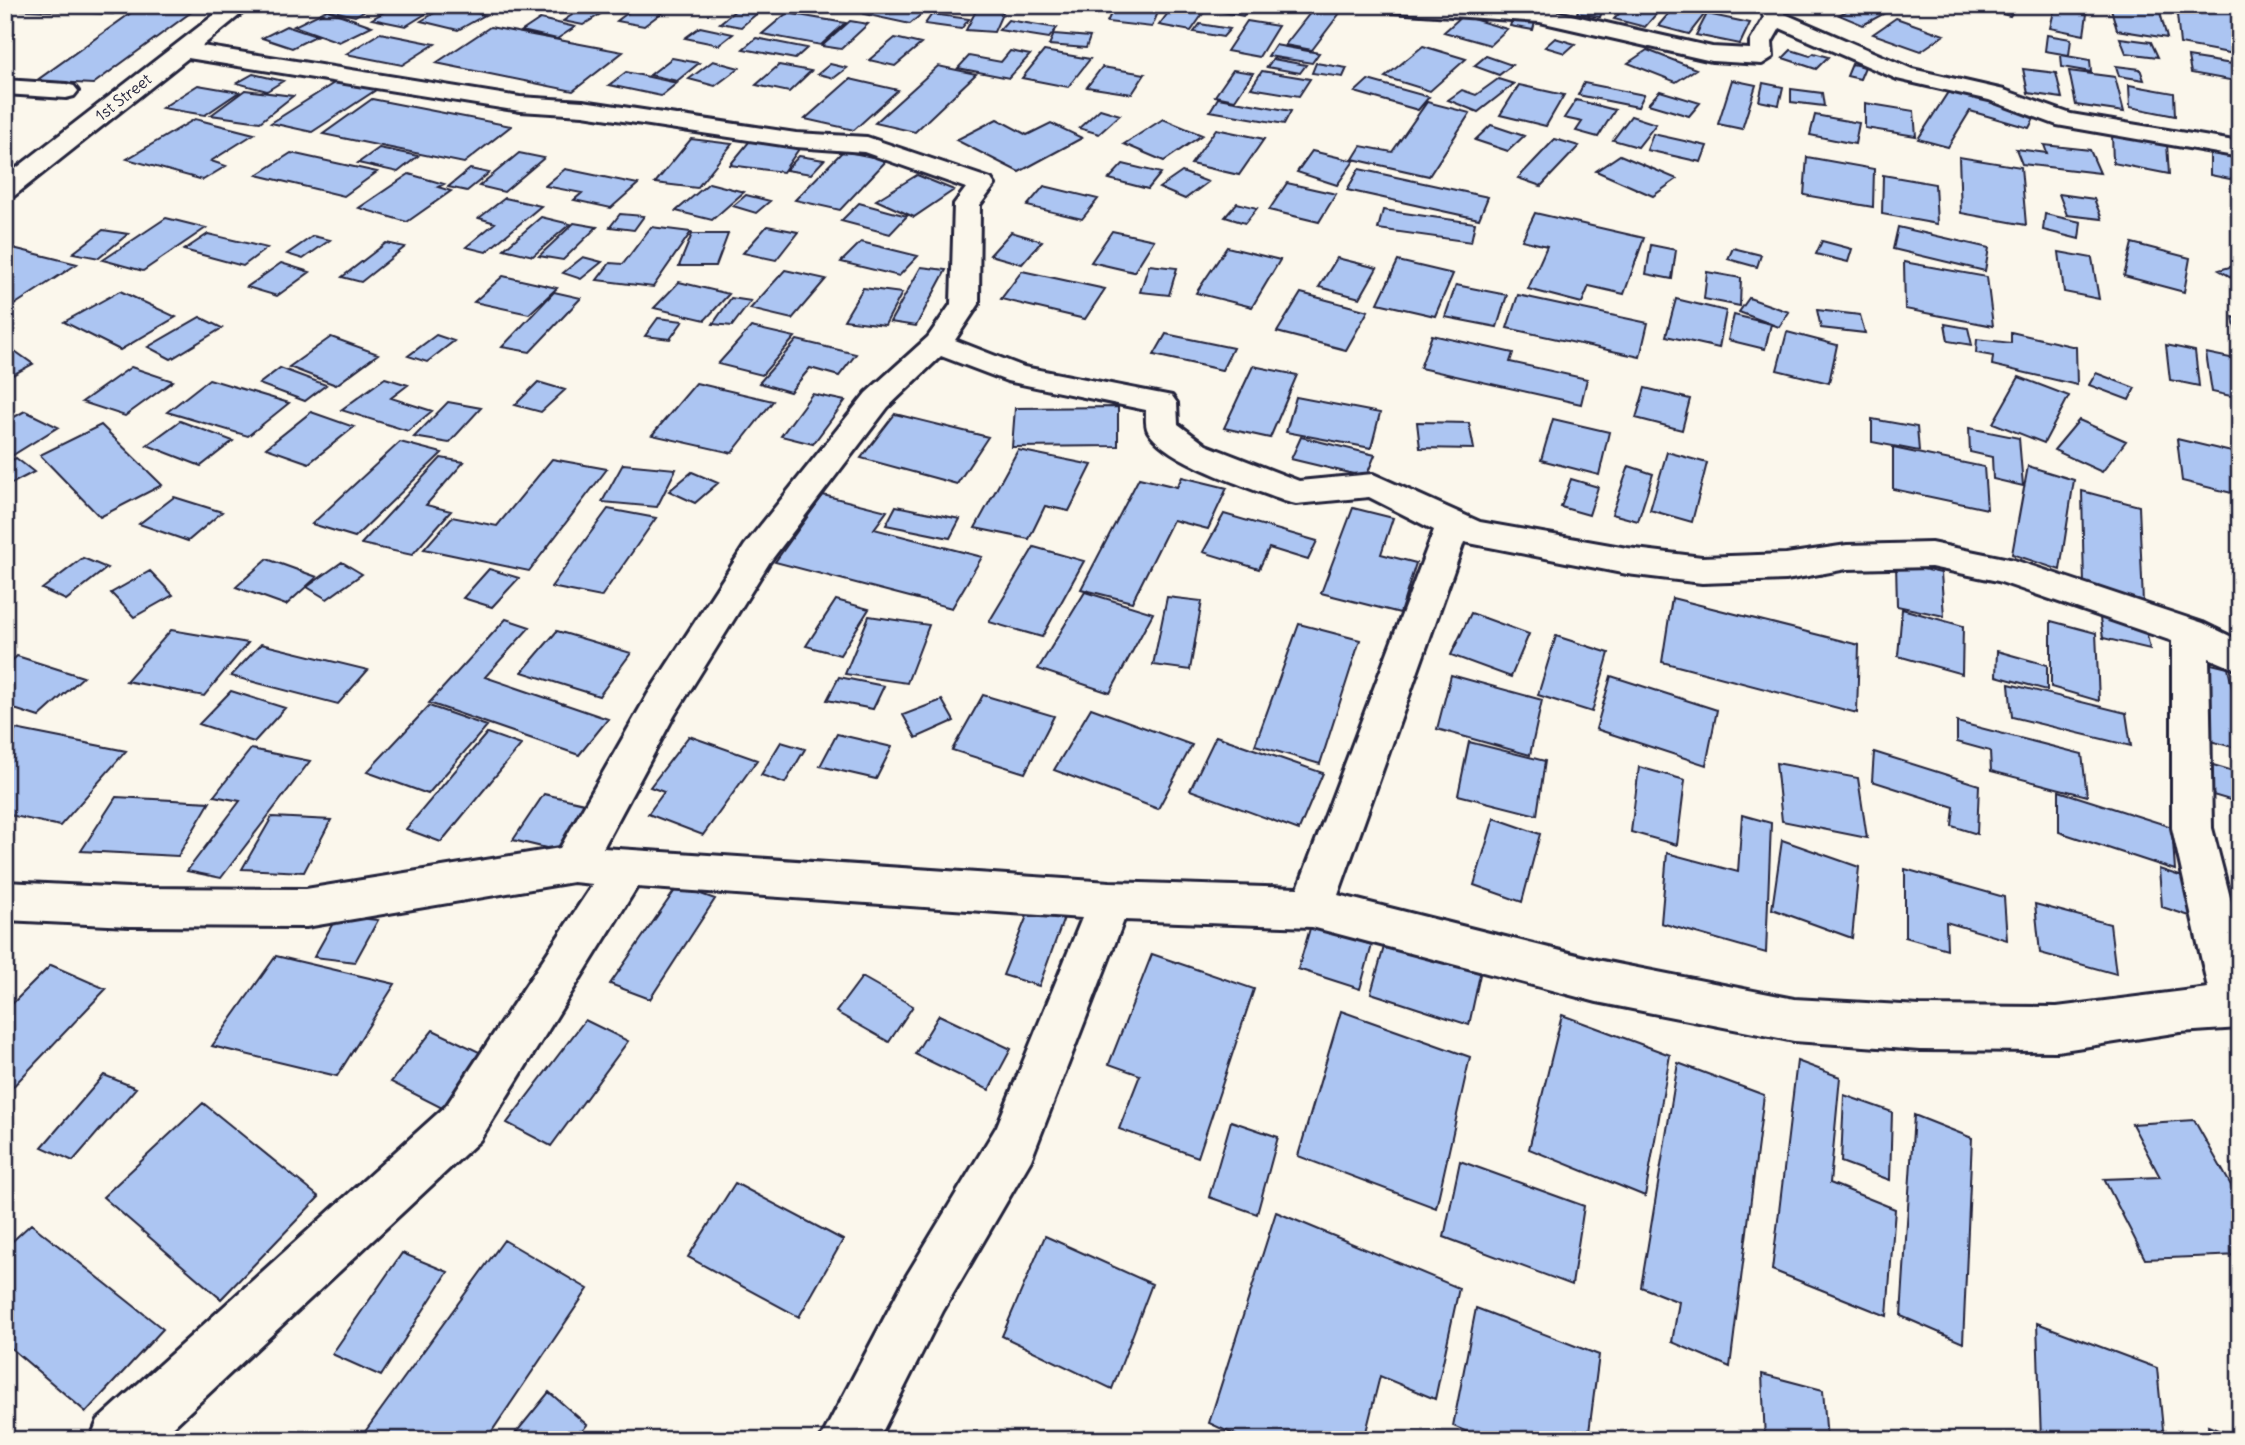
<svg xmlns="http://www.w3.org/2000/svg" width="2245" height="1445" viewBox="0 0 2245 1445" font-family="Delius,sans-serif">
  <rect width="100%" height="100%" fill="#fbf7ec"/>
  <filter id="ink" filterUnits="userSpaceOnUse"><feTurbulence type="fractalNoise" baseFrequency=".0143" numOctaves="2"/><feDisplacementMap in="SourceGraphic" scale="14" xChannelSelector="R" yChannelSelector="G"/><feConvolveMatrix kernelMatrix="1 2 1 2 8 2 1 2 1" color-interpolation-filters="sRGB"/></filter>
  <g filter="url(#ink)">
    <path fill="#acc5f2" stroke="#22223b" stroke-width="2" d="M30 5H125L113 14 23 10Z
      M142 5H201L93 84 36 81Z
      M318 5H374L355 16 316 7Z
      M396 5H440L406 26 372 19Z
      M448 5H473L465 10 485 15 458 30 421 21Z
      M503 5H556L540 15Z
      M587 5H627L617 12 607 10 583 25 563 21Z
      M638 5H672L644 26 617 21Z
      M742 5H767L741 27 720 23Z
      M811 5H854L845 12Z
      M875 5H932L910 24 864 14Z
      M979 5H1006L994 32 966 30Z
      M1115 5H1161L1152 27 1107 22Z
      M1174 5H1209L1191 31 1159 25Z
      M1229 5H1246L1251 6 1243 16 1223 12Z
      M1580 5H1598L1604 6 1600 17 1577 13Z
      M1627 5H1664L1645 27 1614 19Z
      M1676 5H1685L1707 11 1689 34 1658 26Z
      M1858 5H1887L1894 8 1863 25 1839 15Z
      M1969 5H2003L2015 8 2010 16Z
      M2110 5H2158L2167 38 2117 30Z
      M2176 5H2239L2240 55 2180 44Z
      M2055 7 2087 14 2084 35 2050 28Z
      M1314 8 1340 13 1312 50 1285 45Z
      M327 10 372 26 339 42 294 26Z
      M787 13 845 23 821 45 762 34Z
      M932 14 969 19 961 29 925 24Z
      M1707 14 1750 23 1740 44 1696 35Z
      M1514 15 1536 18 1533 30 1510 26Z
      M1462 16 1507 29 1490 45 1444 32Z
      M1896 18 1944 35 1921 51 1873 34Z
      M540 19 575 27 557 39 522 31Z
      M1008 20 1057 28 1049 38 999 30Z
      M850 21 868 24 841 49 822 46Z
      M1247 21 1278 26 1259 57 1227 51Z
      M1200 24 1230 29 1223 37 1194 32Z
      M286 26 316 36 292 48 262 38Z
      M490 27 623 52 573 91 436 63Z
      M700 27 733 34 719 45 685 38Z
      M380 33 435 44 402 65 346 54Z
      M1054 34 1090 37 1086 48 1049 45Z
      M2047 35 2071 39 2069 55 2045 51Z
      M756 38 807 48 795 59 743 49Z
      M895 38 921 44 895 66 869 60Z
      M1555 38 1575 44 1565 53 1545 47Z
      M2120 38 2151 42 2158 57 2126 53Z
      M1275 45 1319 53 1312 63 1268 56Z
      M1423 46 1466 59 1430 91 1385 77Z
      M1647 50 1696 69 1676 82 1628 63Z
      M1791 50 1810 56 1814 53 1828 57 1816 69 1783 58Z
      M1010 51 1030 55 1009 78 958 68 969 56 1001 62Z
      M1044 51 1090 59 1068 87 1022 78Z
      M2061 55 2090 60 2091 72 2062 67Z
      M1486 56 1512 65 1499 75 1474 66Z
      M2188 57 2232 64 2235 81 2191 73Z
      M672 58 699 63 677 81 650 75Z
      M1273 59 1306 65 1300 73 1267 67Z
      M713 61 739 68 715 86 689 79Z
      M1316 63 1347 68 1343 77 1312 73Z
      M830 64 847 68 834 78 818 74Z
      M1852 64 1865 67 1860 79 1847 76Z
      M779 65 811 71 789 92 756 85Z
      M938 66 976 74 915 132 875 123Z
      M2116 66 2140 69 2144 80 2119 76Z
      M1102 67 1145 74 1132 94 1087 87Z
      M2023 69 2056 73 2062 98 2028 93Z
      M1233 70 1253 73 1235 100 1215 96Z
      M1262 71 1310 79 1299 96 1251 88Z
      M2069 71 2115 77 2124 112 2076 105Z
      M626 72 677 83 661 96 609 85Z
      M253 74 283 81 267 91 237 83Z
      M342 78 382 86 312 132 271 123Z
      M850 79 898 90 854 130 805 119Z
      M1498 79 1514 84 1478 112 1448 100 1462 90 1476 95Z
      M1368 80 1429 97 1418 110 1355 92Z
      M1732 80 1756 85 1742 129 1718 124Z
      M1584 83 1644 95 1638 107 1578 95Z
      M1763 83 1783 87 1779 105 1759 101Z
      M198 85 239 92 205 115 162 108Z
      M1519 85 1564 95 1546 126 1500 115Z
      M2129 85 2174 93 2175 116 2130 107Z
      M1791 89 1822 93 1824 106 1791 102Z
      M1950 89 2037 113 2029 128 1970 111 1948 147 1918 139Z
      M245 90 293 96 260 122 211 115Z
      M1660 91 1700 103 1689 116 1648 104Z
      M1218 98 1291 111 1284 124 1210 111Z
      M372 99 511 126 464 163 323 134Z
      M1576 100 1615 110 1598 137 1576 131 1582 122 1564 118Z
      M1427 102 1470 113 1429 176 1353 159 1361 146 1392 152Z
      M1865 103 1914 111 1916 136 1865 128Z
      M1100 109 1120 115 1099 134 1079 128Z
      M1815 115 1859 123 1855 144 1810 135Z
      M1631 116 1656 124 1638 147 1613 140Z
      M195 119 254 134 211 161 226 166 203 180 127 159Z
      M997 119 1027 135 1051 123 1082 138 1019 172 956 140Z
      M1163 119 1202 135 1164 161 1124 144Z
      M1491 125 1524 136 1508 151 1475 140Z
      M1216 129 1264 139 1239 175 1191 164Z
      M1653 134 1707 146 1701 162 1647 150Z
      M2112 134 2167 144 2169 174 2113 163Z
      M753 137 803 143 783 172 730 165Z
      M691 139 732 144 697 188 655 183Z
      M1555 139 1579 146 1541 186 1518 178Z
      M2044 145 2090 150 2100 173 2022 164 2016 149 2047 153Z
      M379 148 418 156 398 172 358 163Z
      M2210 150 2240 157V181L2210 175Z
      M843 151 887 160 840 210 795 200Z
      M1312 151 1354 161 1337 185 1297 172Z
      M291 153 377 172 344 196 257 175Z
      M519 153 544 158 504 192 479 186Z
      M1620 155 1677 179 1653 196 1596 171Z
      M799 156 824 160 811 174 786 170Z
      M1807 157 1874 169 1873 207 1804 195Z
      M1959 157 2021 167 2026 225 1961 213Z
      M1123 164 1161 173 1148 189 1109 179Z
      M470 169 489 173 467 191 448 187Z
      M565 169 638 184 611 208 574 200 582 193 545 186Z
      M1359 169 1488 197 1479 219 1347 190Z
      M1182 172 1208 182 1185 199 1159 188Z
      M409 174 444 184 438 187 451 191 407 222 359 208Z
      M917 175 954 190 914 217 876 200Z
      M1883 175 1935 184 1937 224 1882 214Z
      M709 183 744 192 712 220 676 211Z
      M1287 183 1336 194 1319 222 1269 210Z
      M1044 186 1098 199 1082 219 1027 206Z
      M2059 194 2094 199 2102 219 2067 215Z
      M746 195 770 201 756 213 733 206Z
      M505 198 541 206 486 252 466 247 495 223 479 218Z
      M859 203 907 216 890 234 841 221Z
      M1237 203 1257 208 1245 223 1225 217Z
      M1383 210 1475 223 1471 242 1378 229Z
      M1535 213 1644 238 1624 294 1589 286 1582 303 1528 289 1547 246 1522 240Z
      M620 214 644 216 634 230 610 227Z
      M2045 214 2081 222 2079 239 2043 230Z
      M541 217 570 224 533 256 504 249Z
      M166 218 206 228 143 271 103 260Z
      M574 223 597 227 563 260 539 256Z
      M767 226 798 232 776 260 743 253Z
      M651 227 691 232 653 287 597 280 610 263 623 264Z
      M1898 227 1989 248 1985 271 1893 249Z
      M103 230 128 234 99 258 73 253Z
      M1112 231 1154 240 1134 272 1091 262Z
      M1011 232 1042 241 1022 264 990 255Z
      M208 234 267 248 243 266 184 250Z
      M692 234H728L716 266H679Z
      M313 236 330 240 303 259 287 254Z
      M1822 241 1852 249 1848 262 1816 254Z
      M861 242 918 256 899 276 841 262Z
      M386 243 405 247 361 282 342 277Z
      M2132 243 2190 258 2184 292 2124 276Z
      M1651 245 1676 250 1672 279 1646 274Z
      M5 246 77 264 14 305 5 303V276L8 274 5 273Z
      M1227 247 1280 260 1252 307 1196 293Z
      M1733 248 1761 255 1757 267 1728 259Z
      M2059 252 2092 258 2099 299 2064 292Z
      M583 257 602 262 581 279 563 273Z
      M1337 258 1377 268 1360 298 1319 287Z
      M1398 261 1453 274 1435 316 1378 303Z
      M1904 262 1987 277 1993 326 1905 309Z
      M281 263 310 272 277 296 247 287Z
      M2240 264V282L2219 270Z
      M1149 265 1177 268 1169 295 1140 292Z
      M921 267 946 270 916 326 890 322Z
      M785 270 826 279 792 319 750 309Z
      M1022 271 1105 289 1085 319 1001 299Z
      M1707 272 1741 278 1740 306 1704 299Z
      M503 276 557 288 529 314 474 302Z
      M679 282 729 294 705 320 654 308Z
      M1456 285 1507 295 1497 327 1445 317Z
      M863 288 902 293 885 325 844 320Z
      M120 291 176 317 120 350 64 322Z
      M554 292 581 298 530 352 502 347Z
      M1301 293 1368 311 1346 350 1277 332Z
      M1518 295 1648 323 1640 357 1507 328Z
      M731 298 751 301 732 326 713 324Z
      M1749 298 1789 312 1779 327 1739 312Z
      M1676 299 1726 311 1719 348 1666 336Z
      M1817 310 1860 315 1865 333 1821 328Z
      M1734 315 1771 324 1765 349 1728 340Z
      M200 317 222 328 171 359 148 347Z
      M2233 317 2240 319V347L2238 346Z
      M658 318 683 321 670 339 645 336Z
      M1945 324 1968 328 1972 345 1948 341Z
      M751 327 795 337 762 375 718 364Z
      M1787 332 1837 345 1829 383 1777 370Z
      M2011 332 2076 347 2077 385 1992 365 1993 356 1976 353 1977 339 2011 343Z
      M1166 334 1233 348 1222 370 1154 355Z
      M436 335 454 341 427 362 408 356Z
      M1432 335 1513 353 1510 362 1587 379 1581 404 1420 368Z
      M331 337 378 354 336 385 289 367Z
      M797 340 856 354 839 376 810 368 790 392 759 383Z
      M2166 345 2195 351 2199 386 2170 380Z
      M12 349 33 364 5 379V352Z
      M2206 353 2240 360V398L2212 392Z
      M1253 366 1297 375 1270 438 1224 428Z
      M131 367 173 381 125 416 82 402Z
      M280 368 326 385 305 401 259 384Z
      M2096 373 2135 388 2129 400 2089 385Z
      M2019 377 2069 396 2044 443 1993 423Z
      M385 378 408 385 391 398 432 411 408 431 341 410Z
      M209 379 289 403 248 436 167 412Z
      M538 382 565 390 541 412 515 405Z
      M696 383 773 401 732 453 652 435Z
      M1645 388 1690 399 1682 430 1636 418Z
      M812 394 845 401 813 444 781 436Z
      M1296 397 1380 413 1371 448 1286 432Z
      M448 402 481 408 449 443 414 437Z
      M1118 407V446L1012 447 1015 408Z
      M25 411 58 427 5 460V422Z
      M311 412 354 427 309 463 266 448Z
      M895 414 988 437 957 484 861 458Z
      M1553 419 1609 432 1599 475 1541 460Z
      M1872 419 1917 427 1919 451 1872 442Z
      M2079 420 2126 441 2102 472 2054 450Z
      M180 421 233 441 201 466 147 445Z
      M1417 422 1469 423 1474 449 1420 448Z
      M101 425 162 485 100 517 40 455Z
      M1969 428 2019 438 2023 486 1993 479 1992 457 1970 452Z
      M1301 437 1375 455 1366 477 1291 459Z
      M2177 439 2240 454V495L2182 481Z
      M400 442 442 453 355 537 312 524Z
      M1893 448 1984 467 1987 509 1893 489Z
      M1018 450 1092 465 1069 511 1045 506 1029 539 975 528Z
      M1667 452 1707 463 1692 522 1650 510Z
      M16 458 34 472 5 487V464Z
      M441 458 464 462 426 505 451 511 412 555 361 544Z
      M552 459 607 469 529 571 424 549 452 517 497 526Z
      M623 464 676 469 657 507 602 502Z
      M1629 466 1653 474 1638 521 1612 514Z
      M2028 466 2074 480 2060 570 2012 554Z
      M692 472 718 483 695 503 669 491Z
      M1182 477 1227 488 1208 529 1173 520 1132 602 1081 589 1139 478 1177 487Z
      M1571 479 1598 487 1589 515 1561 507Z
      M2082 491 2139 506 2143 603 2084 586Z
      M823 495 887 511 874 529 982 557 952 608 775 562Z
      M174 497 222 512 188 541 139 524Z
      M896 506 960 519 950 538 886 525Z
      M1353 508 1393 518 1381 554 1416 563 1400 613 1321 593Z
      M608 509 656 518 601 597 551 587Z
      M1224 514 1317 541 1308 560 1269 548 1259 569 1203 552Z
      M1034 547 1084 561 1042 637 989 622Z
      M83 558 107 568 66 600 42 589Z
      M267 559 317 577 286 605 236 587Z
      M342 562 362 574 327 599 307 587Z
      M1896 563 1941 573 1944 616 1897 606Z
      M489 569 519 578 492 607 463 598Z
      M150 571 173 595 134 617 111 593Z
      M1085 592 1153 613 1110 693 1038 669Z
      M1167 597 1202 601 1190 670 1153 665Z
      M1672 598 1859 645 1857 713 1662 662Z
      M836 600 869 609 840 655 806 646Z
      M1902 609 1963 626 1962 674 1898 656Z
      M2099 612 2144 622 2150 649 2103 638Z
      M1471 613 1529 634 1511 677 1451 655Z
      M869 616 929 625 907 683 845 674Z
      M506 619 530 627 485 677 608 719 579 755 429 703Z
      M2051 621 2096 633 2099 701 2051 687Z
      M1299 624 1360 640 1320 764 1255 745Z
      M171 630 248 643 204 696 126 681Z
      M557 631 631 653 599 696 522 672Z
      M1556 636 1609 653 1592 712 1538 695Z
      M261 644 368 670 338 704 231 676Z
      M1997 651 2047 665V690L1996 676Z
      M17 656 83 677 39 717 5 706V667Z
      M2195 660 2228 668 2240 725V749L2210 741Z
      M1451 675 1542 700 1530 755 1437 729Z
      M1611 676 1717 710 1706 765 1596 729Z
      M839 677 884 686 873 709 827 700Z
      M2009 684 2126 713 2131 746 2012 717Z
      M231 691 285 708 254 742 199 724Z
      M983 695 1054 716 1025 773 952 750Z
      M942 700 954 721 916 738 903 715Z
      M429 706 487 726 428 794 367 772Z
      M1091 708 1192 745 1158 809 1054 770Z
      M1957 722 2082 754 2087 796 1991 771 1990 751 1957 742Z
      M5 727 126 751 60 826 5 814Z
      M487 733 521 745 441 842 406 829Z
      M837 734 892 747 876 779 820 766Z
      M689 736 757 760 703 835 648 814 664 792 650 787Z
      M1216 736 1323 773 1299 830 1190 790Z
      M781 742 805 749 785 783 761 775Z
      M1469 742 1545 761 1537 815 1458 795Z
      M251 749 310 761 221 878 187 871 240 801 214 796Z
      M1874 752 1979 785 1977 834 1952 826 1954 807 1872 781Z
      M2203 762 2240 773V803L2206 793Z
      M1776 763 1858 778 1867 838 1782 821Z
      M1639 767 1685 780 1677 845 1631 832Z
      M2059 791 2172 827 2175 870 2059 832Z
      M544 794 593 805 563 852 513 840Z
      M116 797 210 802 178 856 81 851Z
      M1742 815 1771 823 1766 953 1661 923 1667 853 1738 872Z
      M272 817 331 820 304 872 242 869Z
      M1494 818 1540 834 1522 902 1474 885Z
      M1782 840 1859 867 1852 938 1772 909Z
      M1905 869 2004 897 2007 940 1946 922 1947 949 1905 937Z
      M2159 869 2195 881 2199 919 2162 907Z
      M678 886 715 899 650 999 610 984Z
      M2035 904 2110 924 2116 974 2040 953Z
      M1031 906 1065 915 1039 986 1003 975Z
      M337 916 378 920 355 962 314 957Z
      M1311 925 1372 945 1360 989 1298 969Z
      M1387 936 1482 965 1469 1025 1371 993Z
      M1152 954 1254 989 1198 1157 1119 1129 1140 1075 1109 1064Z
      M276 956 395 984 337 1076 212 1046Z
      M51 965 106 989 5 1095V1011Z
      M862 977 913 1006 889 1042 836 1012Z
      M1341 1011 1470 1057 1436 1208 1298 1156Z
      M939 1015 1011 1049 989 1090 915 1054Z
      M1562 1015 1670 1055 1645 1196 1529 1149Z
      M585 1020 628 1041 551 1146 507 1123Z
      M433 1030 492 1058 450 1112 391 1082Z
      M1797 1061 1840 1077 1830 1183 1895 1209 1887 1316 1772 1270Z
      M1678 1063 1764 1095 1730 1367 1672 1342 1679 1302 1641 1287Z
      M104 1075 136 1088 73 1161 42 1147Z
      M1844 1095 1892 1112 1890 1180 1841 1162Z
      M203 1103 319 1197 221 1299 103 1197Z
      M1914 1115 1972 1138 1963 1343 1901 1316Z
      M2194 1120 2240 1201V1255L2145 1259 2104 1179 2160 1177 2132 1124Z
      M1231 1121 1278 1137 1257 1214 1209 1197Z
      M1460 1161 1584 1206 1572 1285 1444 1237Z
      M735 1183 843 1240 799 1317 688 1257Z
      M1276 1212 1459 1288 1435 1399 1380 1376 1364 1440H1246L1209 1423Z
      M31 1224 163 1329 86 1412 5 1343V1248Z
      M1045 1236 1152 1284 1112 1389 1002 1336Z
      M504 1240 588 1289 486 1440H359Z
      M402 1253 448 1272 381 1376 332 1354Z
      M1476 1308 1599 1355 1588 1440H1486L1453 1426Z
      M2037 1323 2157 1368 2164 1440H2041Z
      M1762 1374 1823 1390 1827 1440H1765Z
      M549 1392 587 1425 575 1440H510Z
      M2208 1426 2240 1439V1440H2209Z"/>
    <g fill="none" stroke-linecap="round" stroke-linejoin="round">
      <g stroke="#22223b" stroke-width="6">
        <path id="minor" d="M227 5H252L202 46 520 97 583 101 796 133 867 137 991 179 995 185 980 205 979 304 955 340 1024 367 1172 396 1177 403 1178 424 1206 445 1299 481 1373 474 1480 522 1627 548 1702 557 1786 554 1847 545 1931 543 2014 560 2203 623 2240 641V671L2209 658 2212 828 2240 936V1028L2180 1032 2057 1051 1920 1050 1794 1041 1597 1002 1312 927 1124 920 1031 1160 943 1311 878 1440H820L907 1275 997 1126 1082 918 637 887 480 1140 159 1440H90L98 1420 446 1106 593 884 573 882 306 927 129 926 5 920V882L129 888 306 889 560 848 648 694 745 545 866 393 928 337 951 304 954 204 966 188 864 152 796 147 583 115 520 111 188 58 14 196 5 198V177ZM941 356 1007 381 1146 410C1146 417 1145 425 1148 431 1166 462 1251 488 1284 501L1296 504 1369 497 1434 530 1298 888 1110 882 603 848 674 716 769 563 888 407ZM1464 542 1627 574 1702 583 1786 580 1847 569 1931 567 1998 581 2172 641V828L2208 988 2057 1007 1920 1006 1794 999 1597 960 1338 895Z
          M1380 5 1540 8 1712 47 1750 49V42L1764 18 1760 5H1782L1785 14 1912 69 2004 90 2071 114 2240 142V157L2057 125 1989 100 1897 79 1780 28 1772 42 1773 57 1762 64 1712 61 1540 22 1391 12Z
          M5 80 66 84 74 86 78 91 74 96 66 98 5 94Z"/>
      </g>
      <use href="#minor" fill="#fbf7ec" fill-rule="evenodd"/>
    </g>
  </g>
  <g text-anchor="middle" stroke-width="7" stroke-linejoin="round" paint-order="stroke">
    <g font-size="16" fill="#22223b" stroke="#fbf7ec">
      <text transform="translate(123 97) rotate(-38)" y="6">1st Street</text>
    </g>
  </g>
  <rect width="2245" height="1445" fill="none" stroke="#fbf7ec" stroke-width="28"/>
  <rect x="14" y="14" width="2217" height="1417" fill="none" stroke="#22223b" stroke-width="2.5" filter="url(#ink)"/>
</svg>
